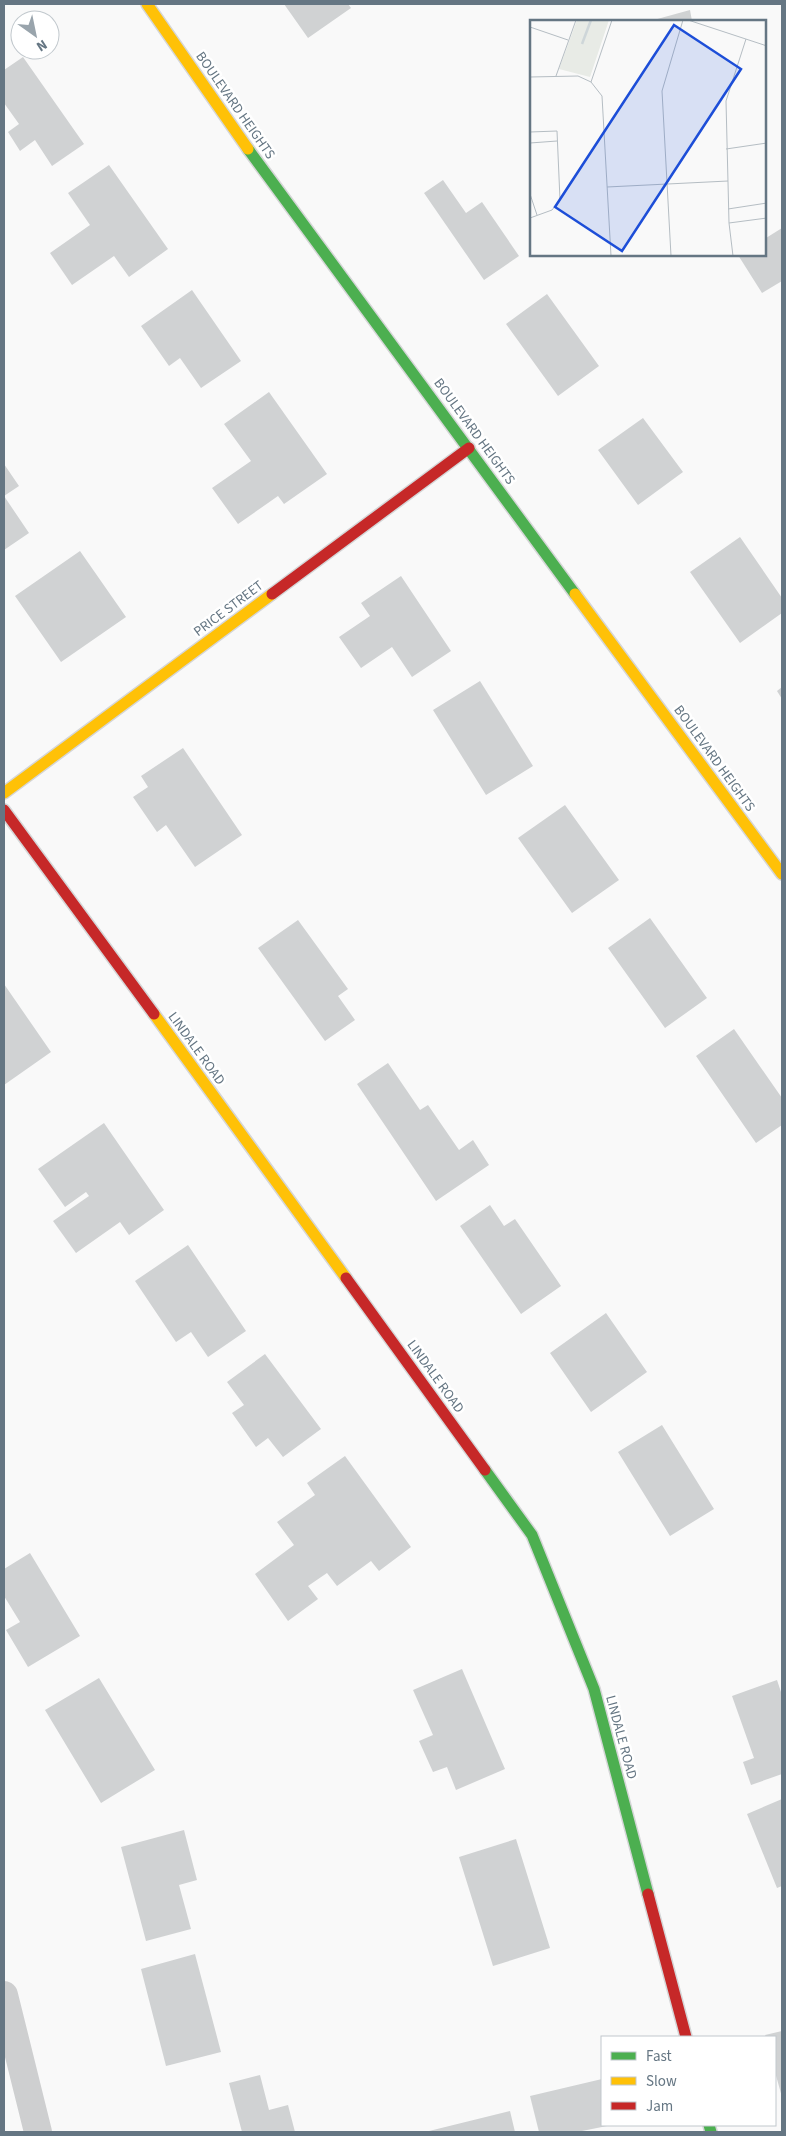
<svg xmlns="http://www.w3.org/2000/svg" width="786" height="2136" viewBox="0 0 786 2136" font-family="'Source Sans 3',sans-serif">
  <rect width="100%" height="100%" fill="#f9f9f9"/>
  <path fill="#d0d2d3" d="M284 4H348L351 8 308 38Z
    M690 10 692 21H650Z
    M23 57 84 144 52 166 35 140 20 151 8 132 19 124 4 103V70Z
    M109 165 168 249 129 277 114 256 72 285 50 253 90 225 68 193Z
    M443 180 466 213 482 202 519 256 484 280 424 193Z
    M782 228V281L762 293 738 255H765V235L766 238Z
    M192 290 241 361 201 388 180 358 169 366 141 326Z
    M547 294 599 366 558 396 506 324Z
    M269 392 327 474 284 504 278 496 238 524 212 488 251 461 224 424Z
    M643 418 683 472 638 505 598 450Z
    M4 464 19 486 4 496 29 533 4 550Z
    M740 537 782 598V613L740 643 690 572Z
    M80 551 126 617 61 662 15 596Z
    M401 576 451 651 412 677 392 647 361 668 339 637 370 616 361 603Z
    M480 681 533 766 486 795 433 710Z
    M782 687V699L777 691Z
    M183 748 242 835 195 867 166 825 157 832 133 797 148 787 141 776Z
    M565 805 619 880 572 913 518 838Z
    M650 918 707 998 665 1028 608 948Z
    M298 920 348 989 338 996 355 1020 325 1041 258 948Z
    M4 984 51 1052 4 1085Z
    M734 1029 782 1098V1125L756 1143 696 1056Z
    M388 1063 420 1110 428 1105 459 1150 473 1140 489 1165 436 1201 357 1084Z
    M104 1123 164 1210 129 1235 120 1222 76 1253 53 1221 89 1196 86 1192 65 1207 38 1169Z
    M490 1205 504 1226 515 1219 561 1286 521 1314 460 1226Z
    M188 1245 246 1331 208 1357 191 1332 176 1342 135 1281Z
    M606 1313 647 1372 591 1412 550 1353Z
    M265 1354 321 1429 283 1457 268 1438 256 1447 232 1413 244 1405 227 1382Z
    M662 1425 714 1509 670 1536 618 1452Z
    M345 1456 411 1547 379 1571 371 1561 337 1586 327 1573 308 1586 318 1599 288 1621 255 1574 294 1545 277 1522 315 1495 307 1483Z
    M30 1553 80 1636 28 1667 6 1630 20 1622 4 1596V1569Z
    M462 1669 505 1769 456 1790 447 1767 433 1772 419 1741 433 1735 413 1690Z
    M99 1678 155 1770 101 1803 45 1710Z
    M777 1680 782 1695V1774L751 1785 743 1762 754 1758 732 1696Z
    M782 1799V1886L777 1888 747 1814Z
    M184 1830 197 1880 179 1885 191 1929 146 1941 121 1847Z
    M516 1839 550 1948 493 1966 459 1857Z
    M195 1954 221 2052 166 2066 141 1969Z
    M782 2031V2097L775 2072V2037H766L765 2035Z
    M260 2075 269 2110 288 2105 295 2132H242L229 2083Z
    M602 2079V2125L607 2126 577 2132H539L530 2096Z
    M510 2111 515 2132H425Z"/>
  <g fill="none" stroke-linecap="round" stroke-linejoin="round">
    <g stroke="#d5d6d7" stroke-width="14">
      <path id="fast" d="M248 149 575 594
        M485 1470 532 1535 594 1689 648 1894
        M709 2125 711 2132"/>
    </g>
    <g stroke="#d5d6d7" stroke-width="14">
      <path id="slow" d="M147 4 248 149
        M575 594 782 874
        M4 793 272 594
        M154 1014 346 1278"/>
    </g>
    <g stroke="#d5d6d7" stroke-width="14">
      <path id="jam" d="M272 594 469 448
        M4 810 154 1014
        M346 1278 485 1470
        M648 1894 686 2037"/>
    </g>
    <path stroke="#cecfd0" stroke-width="28" d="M4 1995 38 2132"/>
    <use href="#fast" stroke="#4caf50" stroke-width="11"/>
    <use href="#slow" stroke="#ffc107" stroke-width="11"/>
    <use href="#jam" stroke="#c62828" stroke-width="11"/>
  </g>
  <g text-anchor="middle" stroke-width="5" stroke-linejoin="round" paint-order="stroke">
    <g font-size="14" fill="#657683" stroke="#fff">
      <text transform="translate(236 105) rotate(55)" y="5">BOULEVARD HEIGHTS</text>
      <text transform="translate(475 431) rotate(54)" y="5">BOULEVARD HEIGHTS</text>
      <text transform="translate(228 608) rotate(-37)" y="5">PRICE STREET</text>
      <text transform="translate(715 758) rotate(54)" y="5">BOULEVARD HEIGHTS</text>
      <text transform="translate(197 1048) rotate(54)" y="5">LINDALE ROAD</text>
      <text transform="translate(436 1376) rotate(54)" y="5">LINDALE ROAD</text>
      <text transform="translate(622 1737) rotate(75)" y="5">LINDALE ROAD</text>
    </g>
  </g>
  <g transform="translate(530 20)">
    <rect width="236" height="236" fill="#f9f9f9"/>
    <path d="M47 0H79L60 57 29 49Z" fill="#e8ebe6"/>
    <path fill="none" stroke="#ced6d9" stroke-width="2.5" d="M52 24 61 0"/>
    <path fill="none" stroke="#b5bdc3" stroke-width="1" d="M158 0 237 26M0 7 38 20M26 56 46 0M0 57 48 56 61 62 72 76 81 236M61 62 82 0M0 112 27 111 30 180 22 190 0 198M0 123 27 121M196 129 237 123M77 167 198 161M0 174 7 195M198 189 237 183M199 203 237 198M141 236 132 71 153 0M203 236 199 203 196 81 216 19"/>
    <path fill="#1d4ed8" fill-opacity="0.15" stroke="#1d4ed8" stroke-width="2.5" d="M144 5 211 49 92 231 25 187Z"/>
    <rect width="236" height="236" fill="none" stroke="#657683" stroke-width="2.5"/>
  </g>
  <rect width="786" height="2136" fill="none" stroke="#657683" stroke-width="10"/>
  <rect x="601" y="2036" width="175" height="90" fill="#ffffff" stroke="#c1c8cd"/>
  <rect x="611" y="2052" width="25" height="8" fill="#4caf50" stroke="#c1c8cd"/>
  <text x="646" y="2061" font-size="15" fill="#657683">Fast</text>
  <rect x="611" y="2077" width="25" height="8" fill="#ffc107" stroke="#c1c8cd"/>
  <text x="646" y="2086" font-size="15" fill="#657683">Slow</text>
  <rect x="611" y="2102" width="25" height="8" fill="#c62828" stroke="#c1c8cd"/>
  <text x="646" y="2111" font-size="15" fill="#657683">Jam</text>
  <g transform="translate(35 35) rotate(147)"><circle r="24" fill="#ffffff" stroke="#c1c8cd"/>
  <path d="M0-4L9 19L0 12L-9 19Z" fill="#99a4ac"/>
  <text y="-8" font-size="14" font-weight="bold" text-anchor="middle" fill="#657683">N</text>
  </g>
</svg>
